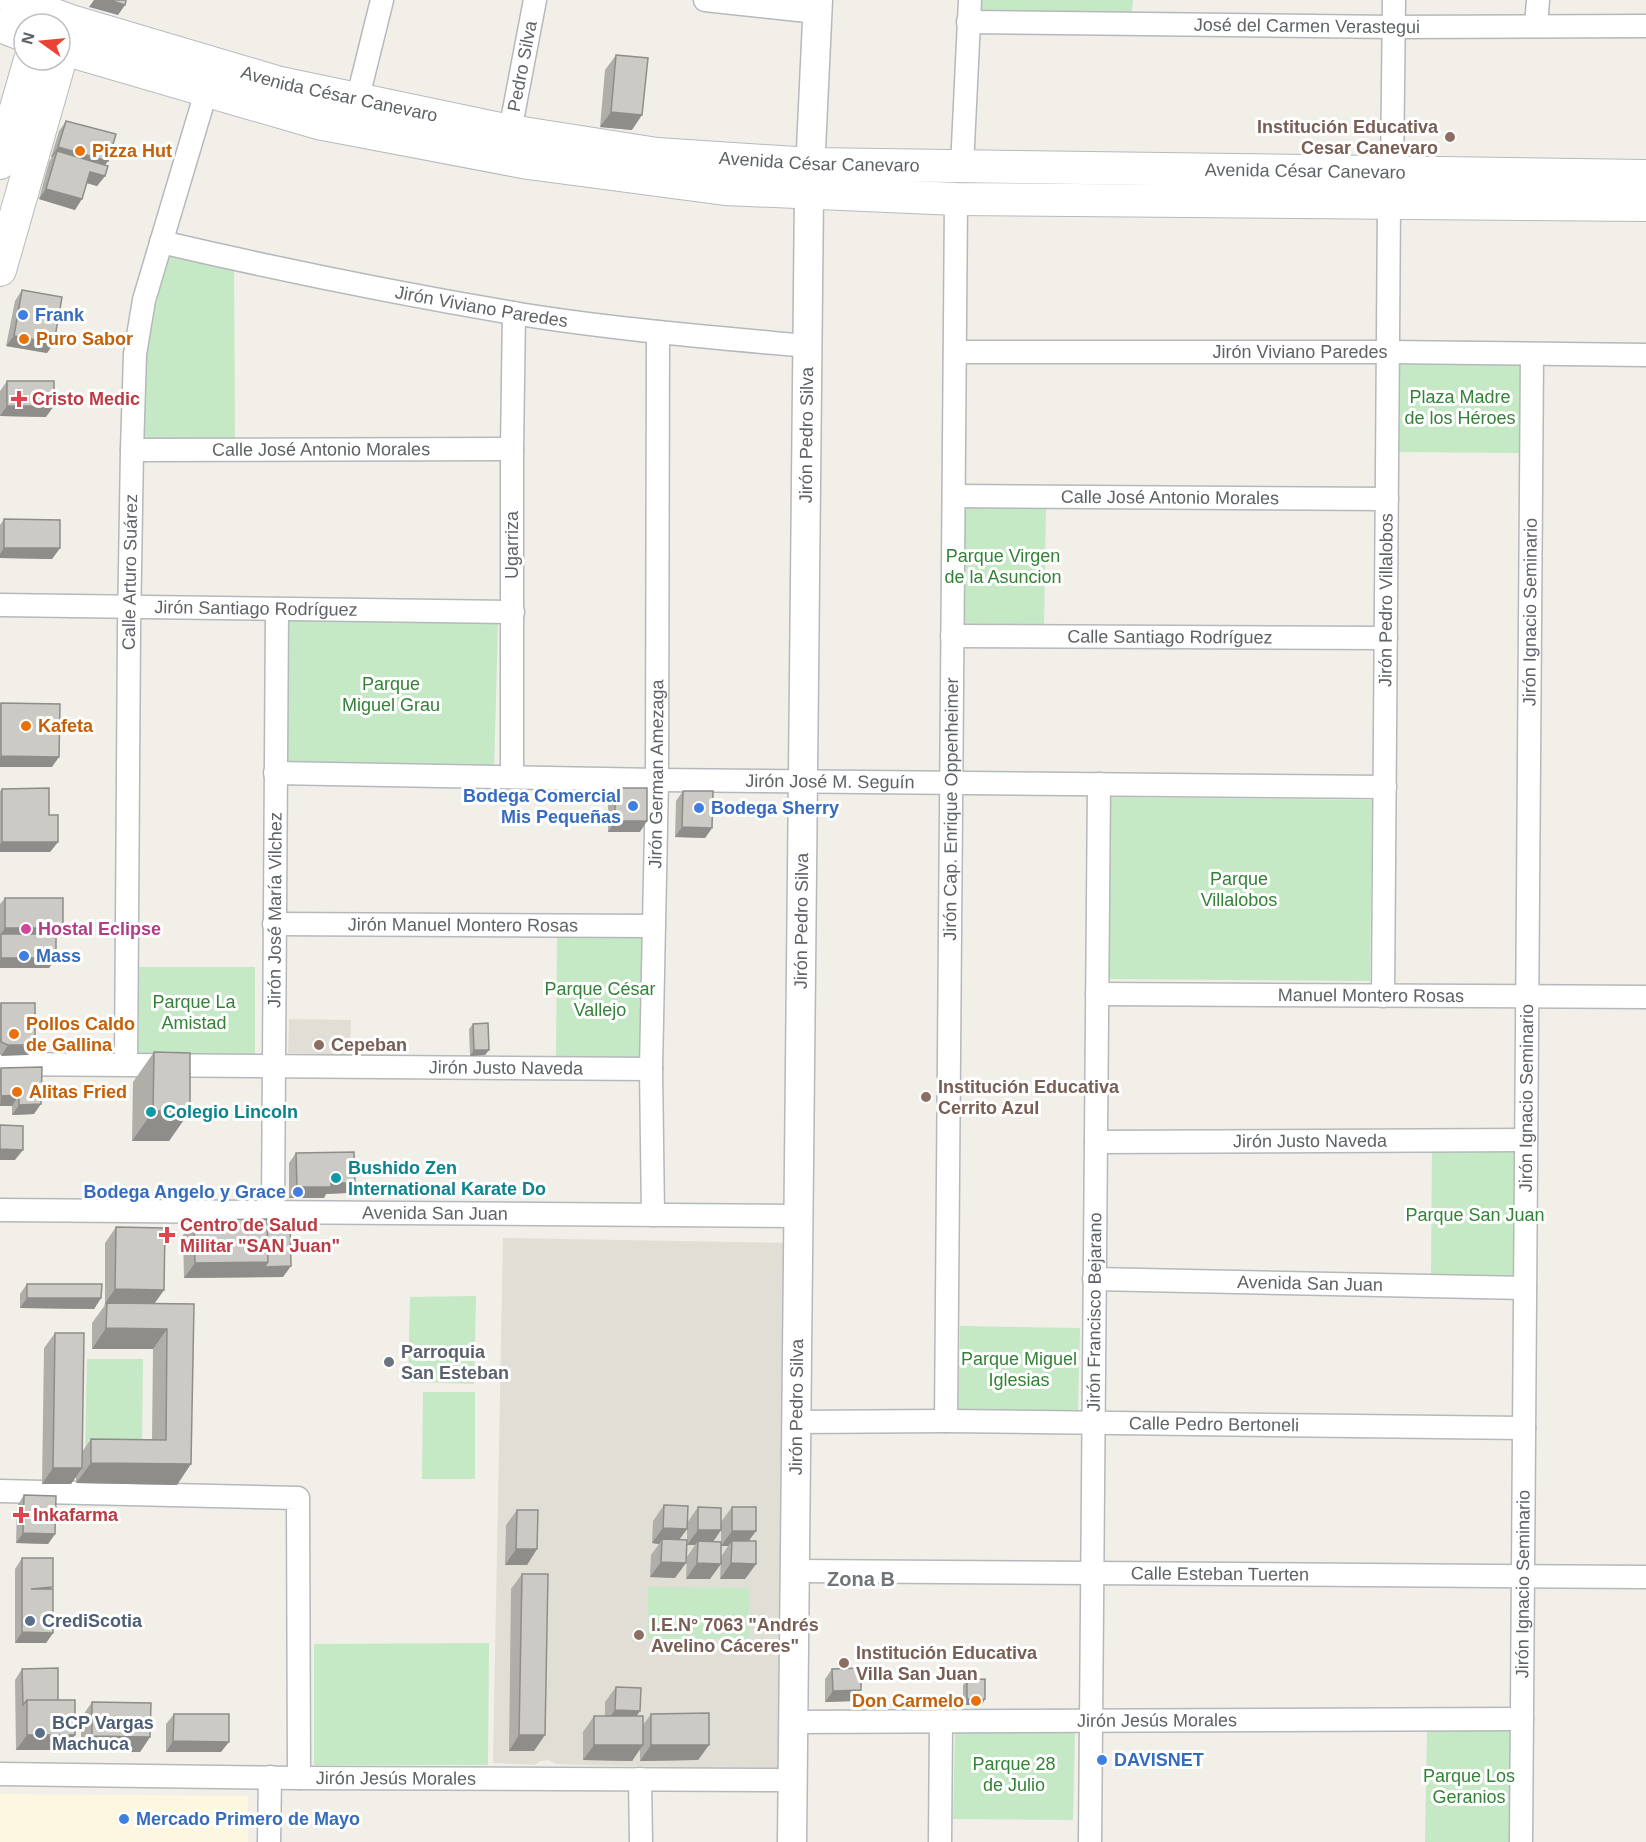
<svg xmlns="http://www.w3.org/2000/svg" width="1646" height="1842" viewBox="0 0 1646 1842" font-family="Arial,sans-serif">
  <rect width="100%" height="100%" fill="#f1efe8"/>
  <path fill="#fef7e0" d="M0 1794 248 1796V1842H0Z"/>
  <path fill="#e1ded6" d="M289 1019 351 1020 350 1055 288 1053Z
    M503 1238 788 1243 781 1769 581 1765 556 1764 548 1760 540 1761 535 1765 493 1763Z"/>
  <path fill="#c5e8c5" d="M976 0H1133L1131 18 975 13Z
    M168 250 234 268 235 440H139L140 357Z
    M1399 362 1523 363 1522 453 1398 452Z
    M961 504 1046 505 1044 629 959 628Z
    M287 619 498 624 494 770 284 765Z
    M1108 797 1372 800 1370 981 1106 979Z
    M557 938H643L642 1060H556Z
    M133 967H255V1058H133Z
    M1432 1151 1518 1152 1517 1278 1431 1277Z
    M476 1296 474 1384 408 1382 410 1297Z
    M960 1326 1080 1328 1078 1412 958 1410Z
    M87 1359H143L142 1451 85 1450Z
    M423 1392H475V1479H422Z
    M648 1587 749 1588V1638L648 1639Z
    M489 1643 488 1765H314V1644Z
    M955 1730 1075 1731 1073 1820 953 1819Z
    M1427 1730 1512 1731 1510 1842H1425Z"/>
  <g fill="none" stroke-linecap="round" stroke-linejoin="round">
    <g stroke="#b5b8bc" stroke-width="25">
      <g id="minor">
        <path d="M705 0 817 12"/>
        <path id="s1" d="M968 22 1392 27 1646 26"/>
        <path d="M1536 26 1538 0"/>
        <path d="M357 101 382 0"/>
        <path id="s2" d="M510 131 535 0"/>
        <path d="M962 167 970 0"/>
        <path d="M1392 173 1394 0"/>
        <path id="s3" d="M161 242C277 269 395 293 513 313 610 329 709 337 807 346"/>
        <path id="s4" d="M955 352H1388L1646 355"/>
        <path id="s5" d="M132 450 512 449"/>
        <path id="s6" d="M954 496 1387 499"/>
        <path id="s7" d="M0 605 513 612"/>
        <path id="s8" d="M952 636 1386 638"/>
        <path id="s9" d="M275 773 657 780 1385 787"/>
        <path d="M512 777V449L514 313"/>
        <path id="s10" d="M274 924 653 926"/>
        <path id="s11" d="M1097 994 1646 997"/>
        <path id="s12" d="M1383 996 1389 203"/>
        <path id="s13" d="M0 1064 651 1069"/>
        <path id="s14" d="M126 1064 129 629 132 450 135 354 144 300 206 92"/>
        <path id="s15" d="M1096 1142 1526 1140"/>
        <path id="s16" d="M0 1210 798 1216"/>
        <path id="s17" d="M273 1212 277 609"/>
        <path id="s18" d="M653 1215 651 1069 657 780 658 332"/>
        <path id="s19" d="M1094 1279 1525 1288"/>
        <path id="s20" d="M946 1421 956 199"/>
        <path id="s21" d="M796 1422 946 1421 1524 1428"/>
        <path d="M0 1491 298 1498 299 1778"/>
        <path id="s22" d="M796 1571 1646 1577"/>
        <path id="s23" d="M793 1722 1522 1719"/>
        <path id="s24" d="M0 1774 299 1778 792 1780"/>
        <path d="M640 1779 641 1842"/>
        <path d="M269 1842 270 1777"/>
        <path d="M940 1842 941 1721"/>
        <path id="s25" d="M1090 1842 1099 784"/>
        <path id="s26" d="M1521 1842 1532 354"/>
      </g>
    </g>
    <g stroke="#b5b8bc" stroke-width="31">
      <g id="tertiary">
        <path id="s27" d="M792 1842 809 192 818 0"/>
      </g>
    </g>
    <g stroke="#b6babf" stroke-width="34">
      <g id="secondary">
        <path id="s28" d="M13 0 71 21 280 83 510 131 657 154 811 164 1646 176"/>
        <path d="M0 26 24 35"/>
        <path d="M60 48 318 123 528 163 725 189 956 199 1646 205"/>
        <path d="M0 163 30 60"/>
        <path d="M0 270 69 29"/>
      </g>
    </g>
    <use href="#minor" stroke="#fff" stroke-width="22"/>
    <use href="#tertiary" stroke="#fff" stroke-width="28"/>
    <use href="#secondary" stroke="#fff" stroke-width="32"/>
  </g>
  <path fill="#afaea9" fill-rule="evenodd" d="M616 55 632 130 600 127 605 70Z
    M66 121 105 165V176L97 186 87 183 75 210 39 199 49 162 52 157H51L59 131Z
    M22 290 54 343 47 353 6 346 15 301Z
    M7 381 46 417 0 416V391Z
    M4 519 60 548 52 559 0 558V525Z
    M1 703 52 767H0V704Z
    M615 788 640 832H608V799Z
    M2 789 49 815 58 842 50 852H0V791Z
    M683 791 712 828 705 838 675 837 676 801Z
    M5 898 56 939V958L49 968H0V904Z
    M1 1003 28 1055H0V1004Z
    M473 1024 489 1050 485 1055 470 1056 469 1029Z
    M154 1052 190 1111 169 1141H132L133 1082Z
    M1 1068 34 1114 12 1115V1106H0V1069Z
    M296 1153 347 1193 326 1194 324 1198H289V1163Z
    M194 1220 267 1224 283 1277 184 1278 183 1235Z
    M116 1227 164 1290 155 1303 194 1304 177 1485 76 1483V1477L71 1484H42L44 1348 55 1333 82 1452 91 1439 152 1440 153 1349H92V1323L105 1305V1243Z
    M27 1284 101 1298 94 1309 20 1308V1294Z
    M24 1495 55 1534 48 1544 16 1543 17 1506Z
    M664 1505 687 1529 679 1540H687V1523L698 1507 721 1530 713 1542H721V1522L732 1507 756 1531 748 1541 756 1564 745 1579H720L721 1557 710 1579H686L687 1557 695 1545H687L675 1578 650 1577 651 1555 659 1544 652 1543 653 1521ZM721 1546H728L721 1557Z
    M517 1510 537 1549 527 1565H505L506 1525Z
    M22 1558 51 1589 53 1633 46 1643H15V1569Z
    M522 1574 534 1751H509L511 1589Z
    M22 1669 58 1700 75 1735 64 1750H16L15 1680Z
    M832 1669 861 1690 854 1701 825 1702V1679Z
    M967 1680 982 1705H963V1685Z
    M616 1687 643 1725 651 1714 709 1745 698 1760 640 1761V1748L632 1761 583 1760V1732L594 1716H605V1702Z
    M92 1702 150 1737 140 1752H81V1718Z
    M174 1714 221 1752H166V1724Z"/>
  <path fill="#8f8d8a" d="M94 0H109L125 5 118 15 89 7Z
    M611 112 642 115 632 130 600 127Z
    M58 147 108 161 100 172 57 151 52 157H51Z
    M90 172 105 176 97 186 83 182Z
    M46 189 82 199 75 210 39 199Z
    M14 336 54 343 47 353 6 346Z
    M7 406H54L46 417 0 416Z
    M4 548H60L52 559 0 558V554Z
    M1 756 59 757 52 767H0V758Z
    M615 821H647L640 832H608Z
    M682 827 712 828 705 838 675 837Z
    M2 842H58L50 852H0V844Z
    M5 928H63L53 944 1 934Z
    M1 958H56L49 968H0V960Z
    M8 1045H35L28 1055 1 1056Z
    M474 1050H489L485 1055 470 1056Z
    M19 1095 12 1106H0L1 1096Z
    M41 1104 34 1114 12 1115 19 1105Z
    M153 1111H190L169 1141H132Z
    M0 1149 23 1150 15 1160H0Z
    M331 1183H355L347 1193 326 1194 324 1198H289L297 1187Z
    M268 1262 291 1266 283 1277 184 1278 195 1263Z
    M115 1289 164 1290 153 1305 107 1303 104 1305Z
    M27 1298H101L94 1309 20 1308Z
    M106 1328 167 1329 153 1349H92Z
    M91 1463 191 1464 177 1485 76 1483Z
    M53 1468H82L71 1484H42Z
    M663 1528 687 1529 676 1544 662 1539 659 1544 652 1543Z
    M698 1530H721L710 1546 698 1541 695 1545H687Z
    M732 1531H756L745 1546 732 1541 728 1546H721Z
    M23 1533 55 1534 48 1544 16 1543Z
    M516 1549H537L527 1565H505Z
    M661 1562 686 1563 675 1578 650 1577Z
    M697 1563 721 1564 710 1579H686Z
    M731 1563 756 1564 745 1579H720Z
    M22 1632 53 1633 46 1643H15Z
    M861 1690 854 1701 825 1702 833 1691Z
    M967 1699H985L982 1705H963Z
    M615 1710 640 1711 629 1727 604 1726Z
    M27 1735H75L64 1750H16Z
    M519 1735H545L534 1751H509Z
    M92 1736 150 1737 140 1752H81Z
    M173 1741 229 1742 221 1752H166Z
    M594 1745H643L632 1761 583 1760Z
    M651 1745H709L698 1760 640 1761Z"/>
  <path fill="#cccac5" stroke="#8f8d8a" stroke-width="1.5" d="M109 0H126L125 5Z
    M616 55 648 58 642 115 611 112Z
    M66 121 116 134 108 161 58 147Z
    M57 151 108 166 105 176 90 172 82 199 46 189Z
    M22 290 62 297 54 343 14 336Z
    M7 381H54V406H7Z
    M4 519 60 520V548H4Z
    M1 703 60 704 59 757 1 756Z
    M49 788V815H58V842H2V789Z
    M615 788H647V821H615Z
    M683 791H713L712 828 682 827Z
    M5 898H63V928H5Z
    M1 934H56V958H1Z
    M1 1003H35V1045H8L1 1042Z
    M488 1023 489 1050H474L473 1024Z
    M154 1052 190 1053V1111H153Z
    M42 1067 41 1104 19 1105V1095L1 1096V1068Z
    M0 1125 23 1126V1150L0 1149Z
    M354 1152 355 1183H331V1187H297L296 1153Z
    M267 1219 268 1262 195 1263 194 1220Z
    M267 1224H290L291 1266 264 1267 268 1262Z
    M116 1227 165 1228 164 1290 115 1289Z
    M27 1284H102L101 1298H27Z
    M107 1303 194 1304 191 1464 91 1463V1439L166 1440 167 1329 106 1328Z
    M55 1333H84L82 1468H53Z
    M24 1495 56 1496 55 1534 23 1533Z
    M664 1505 688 1506 687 1529 663 1528Z
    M698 1507 721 1508V1530H698Z
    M732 1507H756V1531H732Z
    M517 1510H538L537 1549H516Z
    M662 1539 687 1540 686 1563 661 1562Z
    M698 1541 721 1542V1564L697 1563Z
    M732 1541H756V1564L731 1563Z
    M22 1558H53V1587L31 1589H53V1633L22 1632Z
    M522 1574H548L545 1735H519Z
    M58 1668V1700H27L23 1705 22 1669Z
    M861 1668V1690L833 1691 832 1669Z
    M985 1679V1699H967V1680Z
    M616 1687 641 1688 640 1711 615 1710Z
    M27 1700H75V1735H27Z
    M92 1702 151 1703 150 1737 92 1736Z
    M709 1713V1745H651V1714Z
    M174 1714H229V1742L173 1741Z
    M594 1716H643V1745H594Z"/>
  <g fill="#8d6e63" stroke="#fff" stroke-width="2">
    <circle cx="1450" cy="137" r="6"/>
    <circle cx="319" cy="1045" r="6"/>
    <circle cx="926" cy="1097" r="6"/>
    <circle cx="639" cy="1635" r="6"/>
    <circle cx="844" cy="1663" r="6"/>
  </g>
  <g fill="#e8710a" stroke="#fff" stroke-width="2">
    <circle cx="80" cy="151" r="6"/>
    <circle cx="24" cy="339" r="6"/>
    <circle cx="26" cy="726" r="6"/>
    <circle cx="14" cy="1034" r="6"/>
    <circle cx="17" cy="1092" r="6"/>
    <circle cx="976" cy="1701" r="6"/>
  </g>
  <g fill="#3f7fe0" stroke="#fff" stroke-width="2">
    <circle cx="23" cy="315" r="6"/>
    <circle cx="633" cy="806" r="6"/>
    <circle cx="699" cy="808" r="6"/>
    <circle cx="24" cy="956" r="6"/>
    <circle cx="298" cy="1192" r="6"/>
    <circle cx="1102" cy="1760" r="6"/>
    <circle cx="124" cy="1819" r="6"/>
  </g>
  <g fill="#e0444e" stroke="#fff" stroke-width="2">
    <path d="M16 390h6v6h6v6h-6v6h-6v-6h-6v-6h6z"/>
    <path d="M164 1226h6v6h6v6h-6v6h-6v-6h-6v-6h6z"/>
    <path d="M18 1506h6v6h6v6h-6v6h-6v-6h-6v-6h6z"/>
  </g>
  <circle fill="#d1479c" stroke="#fff" stroke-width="2" cx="26" cy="929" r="6"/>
  <g fill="#0f9aa8" stroke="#fff" stroke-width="2">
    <circle cx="151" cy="1112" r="6"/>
    <circle cx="336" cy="1178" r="6"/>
  </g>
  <circle fill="#6b7280" stroke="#fff" stroke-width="2" cx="389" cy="1362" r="6"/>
  <g fill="#5c6f8a" stroke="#fff" stroke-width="2">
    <circle cx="30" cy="1621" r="6"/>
    <circle cx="40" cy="1733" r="6"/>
  </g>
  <g text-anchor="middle" stroke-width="6" stroke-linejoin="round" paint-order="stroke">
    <g font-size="18" fill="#5f6368" stroke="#fff">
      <text dy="6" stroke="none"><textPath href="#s1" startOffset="339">José del Carmen Verastegui</textPath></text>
      <text dy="6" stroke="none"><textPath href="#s2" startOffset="66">Pedro Silva</textPath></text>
      <text dy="6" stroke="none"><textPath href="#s28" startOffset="340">Avenida César Canevaro</textPath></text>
      <text dy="6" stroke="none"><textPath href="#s28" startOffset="826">Avenida César Canevaro</textPath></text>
      <text dy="6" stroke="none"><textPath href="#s28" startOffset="1312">Avenida César Canevaro</textPath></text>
      <text dy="6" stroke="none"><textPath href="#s3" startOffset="327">Jirón Viviano Paredes</textPath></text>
      <text dy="6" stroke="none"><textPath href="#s4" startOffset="345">Jirón Viviano Paredes</textPath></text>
      <text dy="6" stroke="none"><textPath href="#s27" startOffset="1407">Jirón Pedro Silva</textPath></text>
      <text dy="6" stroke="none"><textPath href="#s5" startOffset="189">Calle José Antonio Morales</textPath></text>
      <text dy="6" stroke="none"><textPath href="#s6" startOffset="216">Calle José Antonio Morales</textPath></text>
      <text transform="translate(512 545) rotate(-90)" y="6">Ugarriza</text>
      <text dy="6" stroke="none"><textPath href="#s14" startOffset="492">Calle Arturo Suárez</textPath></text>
      <text dy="6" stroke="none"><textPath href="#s12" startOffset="396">Jirón Pedro Villalobos</textPath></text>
      <text dy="6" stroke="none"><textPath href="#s7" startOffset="256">Jirón Santiago Rodríguez</textPath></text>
      <text dy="6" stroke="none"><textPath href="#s26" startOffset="1230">Jirón Ignacio Seminario</textPath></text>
      <text dy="6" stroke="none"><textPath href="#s8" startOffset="218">Calle Santiago Rodríguez</textPath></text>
      <text dy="6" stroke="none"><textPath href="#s18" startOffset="441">Jirón German Amezaga</textPath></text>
      <text dy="6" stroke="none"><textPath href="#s9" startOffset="555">Jirón José M. Seguín</textPath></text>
      <text dy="6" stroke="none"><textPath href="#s20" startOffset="612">Jirón Cap. Enrique Oppenheimer</textPath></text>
      <text dy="6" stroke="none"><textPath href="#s17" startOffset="302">Jirón José María Vilchez</textPath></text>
      <text dy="6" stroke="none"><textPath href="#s27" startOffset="921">Jirón Pedro Silva</textPath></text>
      <text dy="6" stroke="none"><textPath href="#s10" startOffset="189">Jirón Manuel Montero Rosas</textPath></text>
      <text dy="6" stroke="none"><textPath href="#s11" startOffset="274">Manuel Montero Rosas</textPath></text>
      <text dy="6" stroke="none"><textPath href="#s13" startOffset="506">Jirón Justo Naveda</textPath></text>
      <text dy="6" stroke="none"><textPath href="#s26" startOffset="744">Jirón Ignacio Seminario</textPath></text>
      <text dy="6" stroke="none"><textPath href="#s15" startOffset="214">Jirón Justo Naveda</textPath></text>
      <text dy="6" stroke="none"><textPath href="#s16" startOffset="435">Avenida San Juan</textPath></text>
      <text dy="6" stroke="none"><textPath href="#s19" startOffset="216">Avenida San Juan</textPath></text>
      <text dy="6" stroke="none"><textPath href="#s25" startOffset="530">Jirón Francisco Bejarano</textPath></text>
      <text dy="6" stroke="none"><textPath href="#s27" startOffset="435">Jirón Pedro Silva</textPath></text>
      <text dy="6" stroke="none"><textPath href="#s21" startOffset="418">Calle Pedro Bertoneli</textPath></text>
      <text dy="6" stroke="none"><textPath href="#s22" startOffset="424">Calle Esteban Tuerten</textPath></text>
      <text dy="6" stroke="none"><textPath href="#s26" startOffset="258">Jirón Ignacio Seminario</textPath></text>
      <text dy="6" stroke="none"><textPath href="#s23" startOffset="364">Jirón Jesús Morales</textPath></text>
      <text dy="6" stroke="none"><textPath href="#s24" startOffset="396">Jirón Jesús Morales</textPath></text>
    </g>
    <g font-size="18" font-weight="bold" fill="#785e54" stroke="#fff" text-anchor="start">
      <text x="1438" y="133" text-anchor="end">Institución Educativa<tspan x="1438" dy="21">Cesar Canevaro</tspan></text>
      <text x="331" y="1051">Cepeban</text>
      <text x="938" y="1093">Institución Educativa<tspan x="938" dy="21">Cerrito Azul</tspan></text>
      <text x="651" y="1631">I.E.N° 7063 "Andrés<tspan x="651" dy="21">Avelino Cáceres"</tspan></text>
      <text x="856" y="1659">Institución Educativa<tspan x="856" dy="21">Villa San Juan</tspan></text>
    </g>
    <g font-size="18" font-weight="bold" fill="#c56008" stroke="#fff" text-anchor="start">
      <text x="92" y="157">Pizza Hut</text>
      <text x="36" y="345">Puro Sabor</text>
      <text x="38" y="732">Kafeta</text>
      <text x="26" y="1030">Pollos Caldo<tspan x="26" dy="21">de Gallina</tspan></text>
      <text x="29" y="1098">Alitas Fried</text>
      <text x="964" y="1707" text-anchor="end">Don Carmelo</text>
    </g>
    <g font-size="18" font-weight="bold" fill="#366cbe" stroke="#fff" text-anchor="start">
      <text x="35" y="321">Frank</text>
      <text x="621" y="802" text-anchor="end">Bodega Comercial<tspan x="621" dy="21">Mis Pequeñas</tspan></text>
      <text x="711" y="814">Bodega Sherry</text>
      <text x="36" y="962">Mass</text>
      <text x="286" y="1198" text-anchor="end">Bodega Angelo y Grace</text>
      <text x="1114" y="1766">DAVISNET</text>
      <text x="136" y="1825">Mercado Primero de Mayo</text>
    </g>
    <g font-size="18" fill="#348238" stroke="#fff">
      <text x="1460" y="403">Plaza Madre<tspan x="1460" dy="21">de los Héroes</tspan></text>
      <text x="1003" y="562">Parque Virgen<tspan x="1003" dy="21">de la Asuncion</tspan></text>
      <text x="391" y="690">Parque<tspan x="391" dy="21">Miguel Grau</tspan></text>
      <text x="1239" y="885">Parque<tspan x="1239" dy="21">Villalobos</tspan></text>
      <text x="600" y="995">Parque César<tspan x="600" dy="21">Vallejo</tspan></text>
      <text x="194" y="1008">Parque La<tspan x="194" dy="21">Amistad</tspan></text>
      <text x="1475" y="1221">Parque San Juan</text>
      <text x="1019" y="1365">Parque Miguel<tspan x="1019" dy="21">Iglesias</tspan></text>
      <text x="1014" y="1770">Parque 28<tspan x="1014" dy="21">de Julio</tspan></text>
      <text x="1469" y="1782">Parque Los<tspan x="1469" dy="21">Geranios</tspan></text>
    </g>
    <g font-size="18" font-weight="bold" fill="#be3a42" stroke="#fff" text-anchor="start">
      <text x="32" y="405">Cristo Medic</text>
      <text x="180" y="1231">Centro de Salud<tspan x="180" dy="21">Militar "SAN Juan"</tspan></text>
      <text x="33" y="1521">Inkafarma</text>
    </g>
    <g font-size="18" font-weight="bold" fill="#b23c85" stroke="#fff" text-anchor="start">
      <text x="38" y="935">Hostal Eclipse</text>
    </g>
    <g font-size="18" font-weight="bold" fill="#0d838f" stroke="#fff" text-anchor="start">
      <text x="163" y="1118">Colegio Lincoln</text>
      <text x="348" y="1174">Bushido Zen<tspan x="348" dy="21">International Karate Do</tspan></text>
    </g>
    <g font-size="18" font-weight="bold" fill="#5b616d" stroke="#fff" text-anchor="start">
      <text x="401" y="1358">Parroquia<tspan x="401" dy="21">San Esteban</tspan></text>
    </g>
    <g font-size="18" font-weight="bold" fill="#4e5e75" stroke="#fff" text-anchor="start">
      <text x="42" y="1627">CrediScotia</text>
      <text x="52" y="1729">BCP Vargas<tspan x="52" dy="21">Machuca</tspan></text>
    </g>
    <g font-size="20" font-weight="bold" fill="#70757a" stroke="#fff">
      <text x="861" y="1586">Zona B</text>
    </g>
  </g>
  <g transform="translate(42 42) rotate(285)"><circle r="28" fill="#ffffff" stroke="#bfc1c3" stroke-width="1.5"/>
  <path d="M0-4.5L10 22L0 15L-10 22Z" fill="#ea4335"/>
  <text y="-9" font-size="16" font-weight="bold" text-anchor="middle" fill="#5f6368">N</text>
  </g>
</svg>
